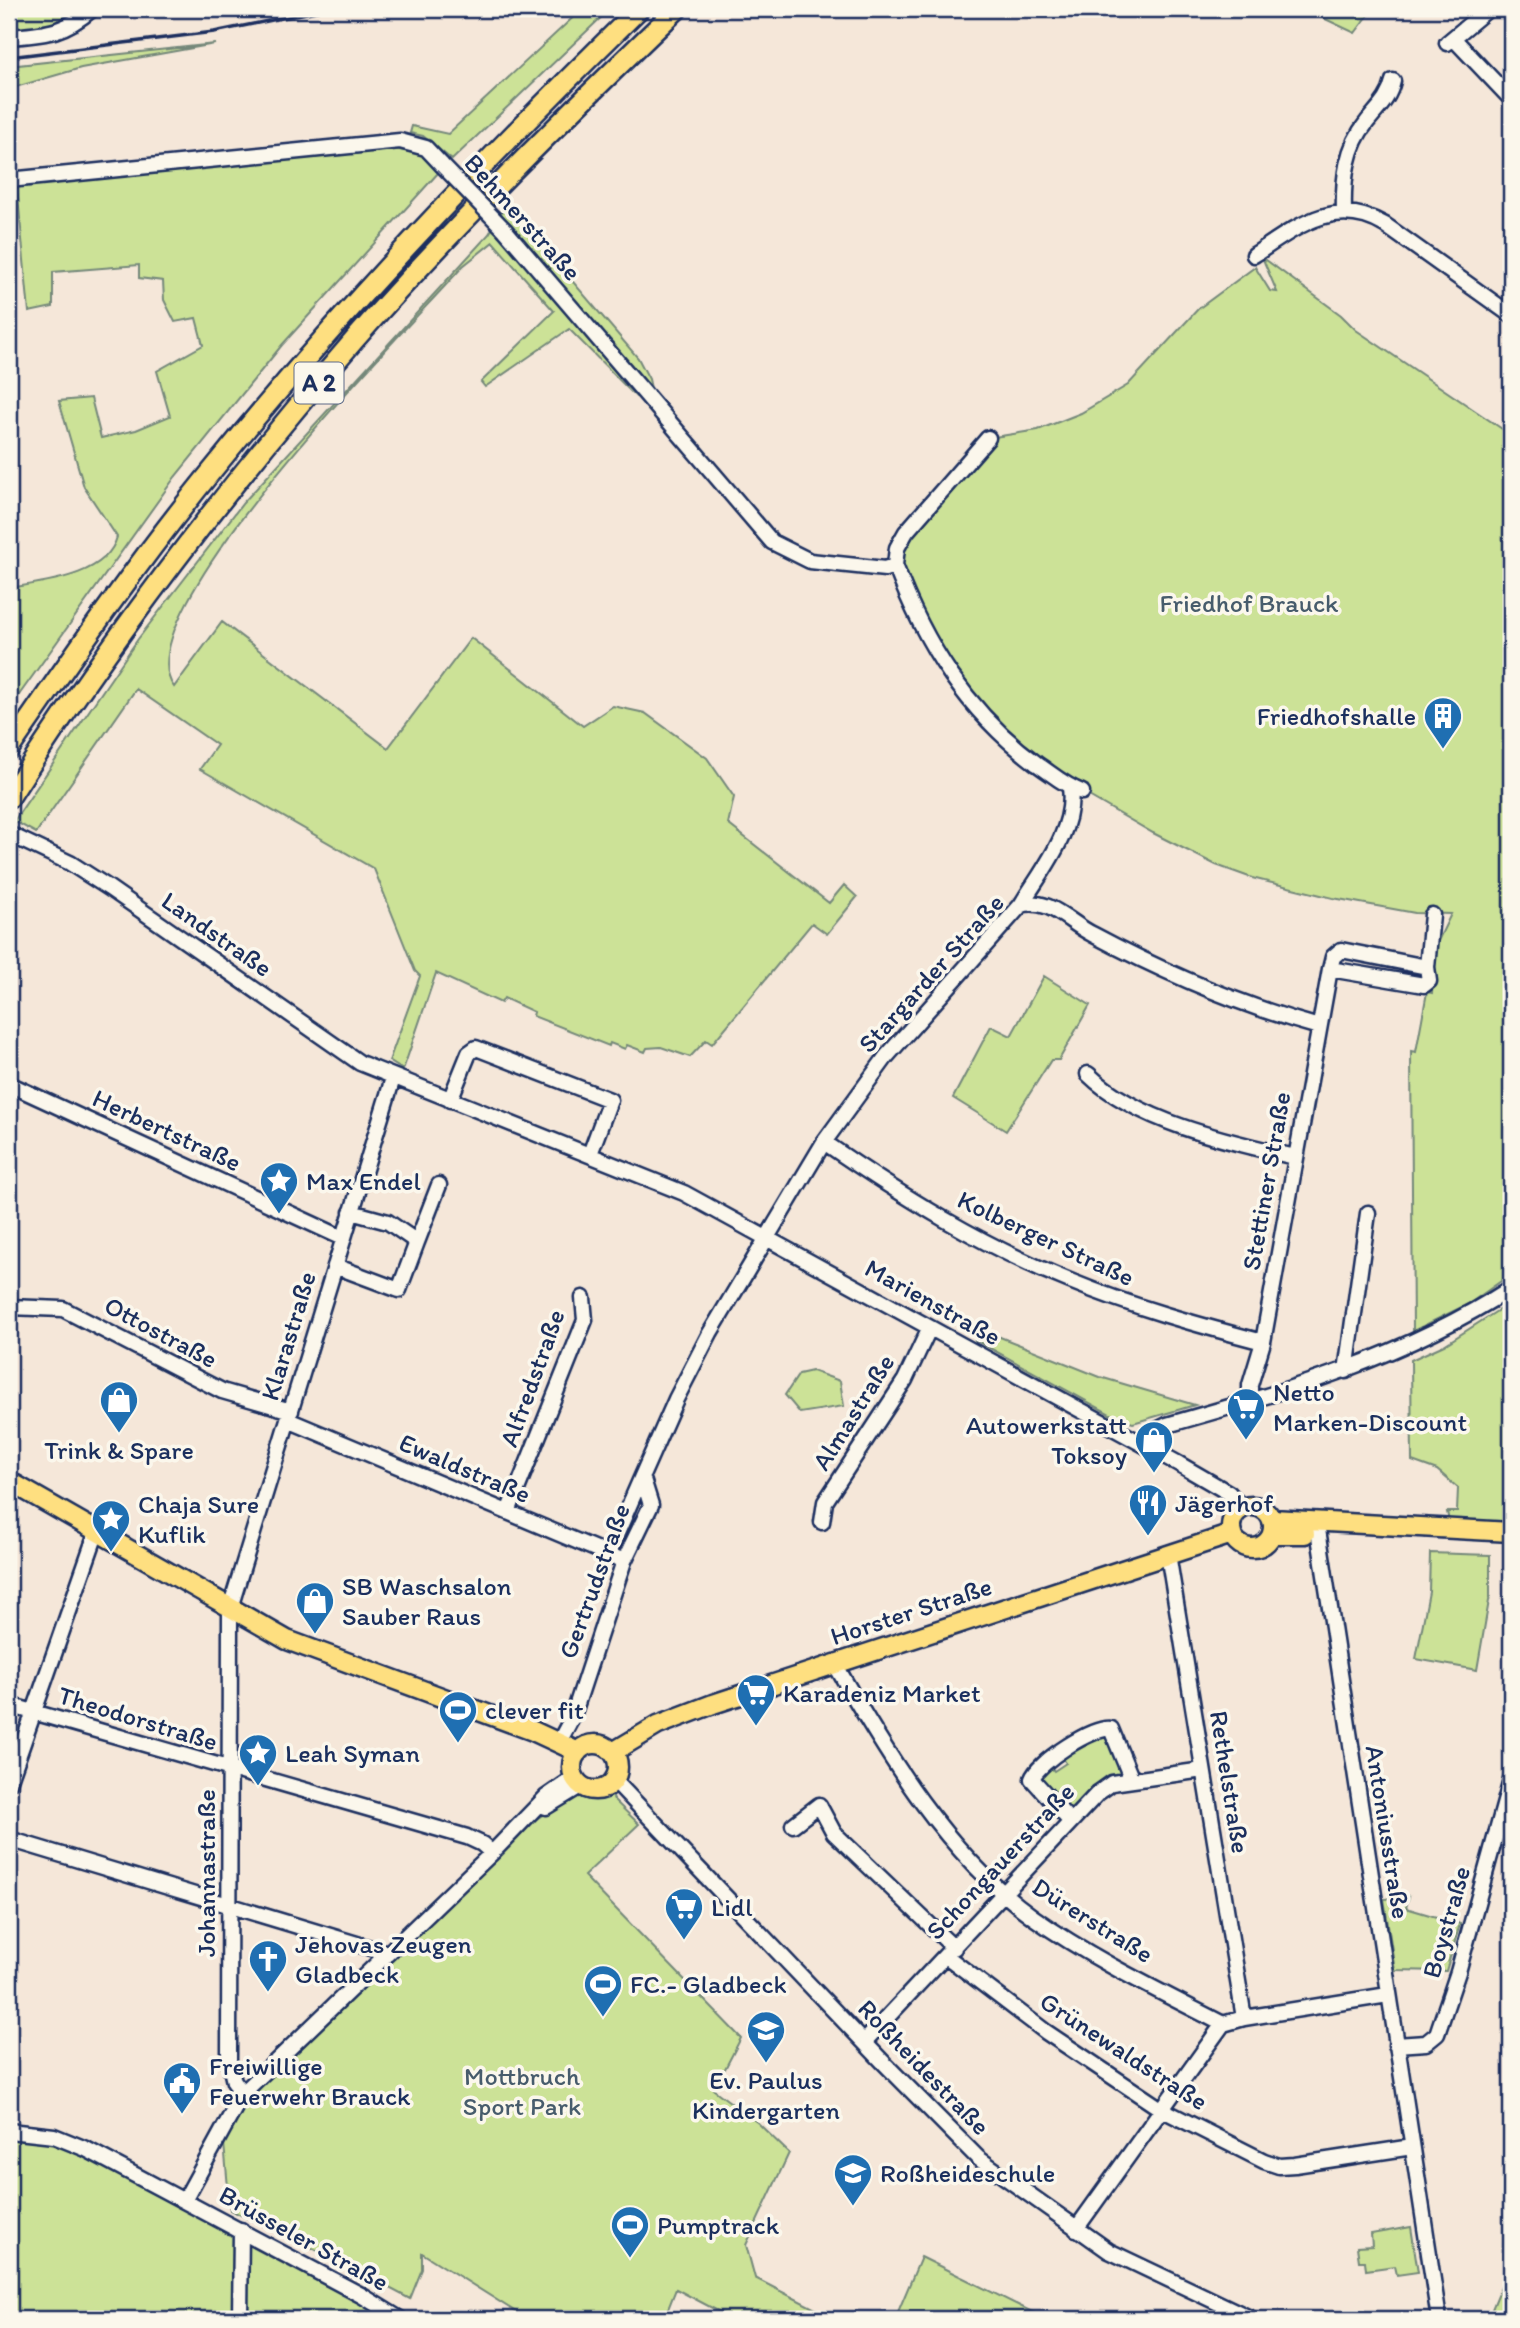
<svg xmlns="http://www.w3.org/2000/svg" width="1520" height="2328" viewBox="0 0 1520 2328" font-family="Itim,sans-serif">
  <rect width="100%" height="100%" fill="#f5e7d9"/>
  <filter id="ink" filterUnits="userSpaceOnUse"><feTurbulence type="fractalNoise" baseFrequency=".0143" numOctaves="2"/><feDisplacementMap in="SourceGraphic" scale="14" xChannelSelector="R" yChannelSelector="G"/><feConvolveMatrix kernelMatrix="1 2 1 2 8 2 1 2 1" color-interpolation-filters="sRGB"/></filter>
  <g filter="url(#ink)">
    <path fill="#cce297" stroke="#74887a" stroke-width="2" d="M9 9H87L71 23 9 34Z
      M582 9H610L452 160 423 136 410 133 412 126 448 134Z
      M1304 9H1373L1355 33Z
      M215 44 81 68 9 89V66Z
      M386 148 419 153 439 172 282 345 175 477 9 709V588C43 582 106 577 117 537L84 487 59 401 91 398 101 438 136 430 170 416 157 371 203 345 196 318 175 322 164 300 163 281 139 278V265L53 272V307L29 312 17 187Z
      M506 205 522 217 539 242 638 358 649 379 654 403 636 397 569 329 485 387 481 382 554 311 493 242 463 266C413 324 119 615 174 687L222 622 388 748 471 638 583 726 613 706 645 713 707 758 734 797 728 824 829 903 844 885 857 897 827 934 812 923 712 1044 706 1040 690 1057 661 1047 647 1048 645 1052 627 1045 625 1049 610 1043 609 1046 533 1016 534 1012 504 998 501 1003 436 973 403 1070 389 1061 420 976 415 971 374 869 200 769 217 745 136 689 36 833 14 821 138 639 243 503 489 234Z
      M1262 257 1341 315 1356 330 1511 435V1274L1470 1303 1413 1331 1411 1051 1416 1052 1427 992 1432 993 1436 945 1451 914 1415 913 1333 898 1252 878 1216 865 1153 833 1082 792 975 709 900 578 906 532 988 438 1038 430 1081 413 1128 385 1198 309 1255 267 1270 291 1277 292Z
      M1044 976 1090 1005 1059 1060H1051L1006 1131 953 1098 991 1026 1011 1036Z
      M1511 1302V1523L1449 1521 1447 1512H1457L1458 1488 1437 1470 1412 1461 1411 1360 1444 1345Z
      M980 1329 1100 1377 1195 1405 1133 1423 1119 1419 975 1340Z
      M812 1371 840 1381 844 1406 800 1413 785 1395 799 1374Z
      M1430 1553 1490 1555V1595L1477 1670 1416 1659 1429 1592Z
      M1105 1733 1122 1773 1093 1786 1069 1811 1039 1780 1049 1765 1054 1771 1066 1763 1062 1757 1093 1737Z
      M580 1790 593 1795 610 1791 614 1800 639 1824 584 1876 741 2038 714 2090 758 2123 789 2153 746 2245 755 2278 835 2319H733L676 2289 664 2319H527L422 2253V2269L410 2299 325 2254 230 2210 223 2132 245 2094 523 1828Z
      M1409 1896 1406 1908 1460 1924 1446 1971 1395 1970 1384 1899Z
      M9 2139 46 2142 90 2156 240 2232 239 2319H9Z
      M1411 2227 1418 2272 1397 2275 1395 2266 1366 2270 1365 2261H1359L1357 2247 1372 2246 1371 2234Z
      M1511 2243V2319H1488L1504 2280Z
      M248 2244 253 2245 400 2319H245Z
      M921 2257 1032 2312 1047 2319H895Z"/>
    <g fill="none" stroke-linecap="round" stroke-linejoin="round">
      <g stroke="#1b2f5e" stroke-width="19">
        <path id="minor" d="M9 37C45 34 63 34 92 9
          M1453 38 1511 99
          M1447 43 1488 9
          M9 180 400 141 426 148 442 165
          M1344 211C1343 180 1346 147 1367 122 1378 108 1389 99 1393 81
          M505 230 772 542 810 561 885 569 895 565
          M1254 255C1295 228 1335 195 1385 225L1511 315
          M988 438 906 532 897 548 895 565C925 645 968 713 1037 764 1052 774 1065 786 1082 792
          M11 835 70 863 109 888 360 1063 684 1193 1179 1464 1229 1493 1242 1508
          M1021 905C1042 870 1076 830 1070 788
          M1341 950 1427 967 1429 981 1424 985 1330 969 1333 957Z
          M1427 967 1432 915
          M1088 1074C1137 1122 1229 1142 1295 1157
          M9 1084 343 1238
          M450 1100 469 1053 476 1048 610 1100 590 1154
          M824 1142C902 1196 982 1246 1070 1281 1133 1307 1198 1325 1263 1342
          M417 1242 439 1185
          M335 1266 399 1290 417 1242 388 1222 351 1212
          M9 1307 63 1309 222 1391 291 1411
          M1346 1371 1368 1213
          M1250 1401V1385L1263 1342 1330 969
          M288 1420 624 1561
          M1144 1445 1153 1432 1167 1425C1287 1391 1405 1357 1511 1288
          M508 1512 585 1320 583 1298
          M822 1522 825 1502 905 1380 929 1329
          M1317 1523 1439 2319
          M608 1554 642 1476
          M1168 1554 1244 2018
          M835 1664C887 1755 947 1855 1033 1917 1090 1958 1161 1992 1223 2024L1244 2018 1388 1995
          M9 1705 467 1837 482 1844 492 1853
          M559 1742 573 1716 624 1561 651 1505 642 1476 676 1399 710 1333 824 1142 886 1057 1021 905C1049 897 1068 922 1092 934 1165 973 1239 1005 1319 1027
          M614 1780 883 2062 978 2158 1109 2251 1252 2319
          M9 1783 97 1531
          M546 1807 582 1785
          M1070 1821 1032 1779C1038 1762 1093 1726 1111 1729L1132 1780
          M793 1825 819 1805 834 1833 954 1948
          M9 1839 387 1953
          M946 1956 1046 2032 1161 2109 1264 2161 1279 2166 1295 2165 1412 2147
          M864 2042 1098 1793 1112 1783 1203 1770
          M1396 2045 1426 2043 1437 2034 1458 1972 1511 1780
          M243 2093 234 2082 229 2061 230 1608 393 1078
          M9 2131 54 2136 86 2149 361 2295 400 2319
          M184 2201 243 2093 492 1853 546 1797 575 1777
          M1076 2229 1223 2024
          M240 2319 241 2230"/>
      </g>
      <g stroke="#1b2f5e" stroke-width="23">
        <path id="major" d="M9 1481 287 1640 533 1731 578 1752
          M1231 1527a21 21 0 1 1 42 0a21 21 0 1 1-42 0Z
          M1272 1519 1511 1532
          M1272 1534H1305
          M572 1767a23 23 0 1 1 46 0a23 23 0 1 1-46 0Z
          M613 1752 658 1725 713 1704 1232 1534"/>
      </g>
      <g stroke="#1b2f5e" stroke-width="24">
        <path id="highway" d="M9 749C75 653 141 557 215 467 346 305 490 155 639 9
          M9 798C113 636 230 483 356 338 457 223 567 115 677 9"/>
      </g>
      <use href="#minor" stroke="#fbf7ec" stroke-width="14"/>
      <use href="#major" stroke="#fedf80" stroke-width="18"/>
      <use href="#highway" stroke="#fedf80" stroke-width="19"/>
      <path stroke="#1b2f5e" stroke-width="3.5" d="M9 57 214 32 326 9"/>
      <g stroke="#1b2f5e" stroke-width="19" stroke-linecap="butt">
        <path id="minor-bridge" d="M442 165 505 230"/>
      </g>
      <use href="#minor-bridge" stroke="#fbf7ec" stroke-width="14"/>
    </g>
  </g>
  <defs>
    <g id="building-pin" transform="scale(2.0125)"><path d="M0 17L-7.5 6A9.5 9.5 0 1 1 7.5 6Z" fill="#1f6fb2" stroke="#fbf7ec"/><path d="M-4-6H4V6H1V3H-1V6H-4ZM-2.5-4.3h1.7v1.8h-1.7ZM.8-4.3h1.7v1.8H.8ZM-2.5-1h1.7V.8h-1.7ZM.8-1h1.7V.8H.8Z" fill="#fff"/></g>
    <g id="sight-pin" transform="scale(2.0125)"><path d="M0 17L-7.5 6A9.5 9.5 0 1 1 7.5 6Z" fill="#1f6fb2" stroke="#fbf7ec"/><path d="M0-6L1.8-2.2L6-1.7L2.9 1.2L3.7 5.4L0 3.3L-3.7 5.4L-2.9 1.2L-6-1.7L-1.8-2.2Z" fill="#fff"/></g>
    <g id="shop-pin" transform="scale(2.0125)"><path d="M0 17L-7.5 6A9.5 9.5 0 1 1 7.5 6Z" fill="#1f6fb2" stroke="#fbf7ec"/><path d="M-5-2.5h2.3a2.7 3.5 0 0 1 5.4 0H5L5.5 6h-11ZM-1.5-2.5h3a1.5 2.3 0 0 0-3 0Z" fill="#fff"/></g>
    <g id="supermarket-pin" transform="scale(2.0125)"><path d="M0 17L-7.5 6A9.5 9.5 0 1 1 7.5 6Z" fill="#1f6fb2" stroke="#fbf7ec"/><path d="M-6-5.5h2.5l.6 2H6L4.5 2H-2.5L-4.4-4H-6ZM-1.5 3.2a1.3 1.3 0 1 0 .1 0ZM3 3.2a1.3 1.3 0 1 0 .1 0Z" fill="#fff"/></g>
    <g id="restaurant-pin" transform="scale(2.0125)"><path d="M0 17L-7.5 6A9.5 9.5 0 1 1 7.5 6Z" fill="#1f6fb2" stroke="#fbf7ec"/><path d="M-5-6h1v4h1v-4h1v4h1v-4h1v5L-1.5 .5V6h-2V.5L-5-1ZM5-6V6H3V1.5H1.5Q1.5-4 5-6Z" fill="#fff"/></g>
    <g id="stadium-pin" transform="scale(2.0125)"><path d="M0 17L-7.5 6A9.5 9.5 0 1 1 7.5 6Z" fill="#1f6fb2" stroke="#fbf7ec"/><path d="M0-5a6.5 5 0 1 0 0 10a6.5 5 0 1 0 0-10ZM-3.5-1.8h7v3.6h-7Z" fill="#fff"/></g>
    <g id="church-pin" transform="scale(2.0125)"><path d="M0 17L-7.5 6A9.5 9.5 0 1 1 7.5 6Z" fill="#1f6fb2" stroke="#fbf7ec"/><path d="M-1.2-6h2.4v3.5h3.3v2.4h-3.3V6h-2.4V-.1h-3.3v-2.4h3.3Z" fill="#fff"/></g>
    <g id="school-pin" transform="scale(2.0125)"><path d="M0 17L-7.5 6A9.5 9.5 0 1 1 7.5 6Z" fill="#1f6fb2" stroke="#fbf7ec"/><path d="M0-5L7-2L0 1L-7-2ZM-4 1L0 2.5L4 1V4Q0 6-4 4Z" fill="#fff"/></g>
    <g id="civic-pin" transform="scale(2.0125)"><path d="M0 17L-7.5 6A9.5 9.5 0 1 1 7.5 6Z" fill="#1f6fb2" stroke="#fbf7ec"/><path d="M-.6-6.5H3V-4.5H.6V-3L4-1V1h2V6H-6V1h2V-1L-.6-3ZM-1.2 2.5V6h2.4V2.5Z" fill="#fff"/></g>
  </defs>
  <g fill-rule="evenodd">
    <use href="#building-pin" x="1443" y="716"/>
    <use href="#sight-pin" x="279" y="1181"/>
    <use href="#shop-pin" x="119" y="1400"/>
    <use href="#supermarket-pin" x="1246" y="1407"/>
    <use href="#shop-pin" x="1154" y="1440"/>
    <use href="#restaurant-pin" x="1148" y="1503"/>
    <use href="#sight-pin" x="111" y="1519"/>
    <use href="#shop-pin" x="315" y="1601"/>
    <use href="#supermarket-pin" x="756" y="1693"/>
    <use href="#stadium-pin" x="458" y="1710"/>
    <use href="#sight-pin" x="258" y="1753"/>
    <use href="#supermarket-pin" x="684" y="1907"/>
    <use href="#church-pin" x="268" y="1959"/>
    <use href="#stadium-pin" x="603" y="1984"/>
    <use href="#school-pin" x="766" y="2030"/>
    <use href="#civic-pin" x="182" y="2081"/>
    <use href="#school-pin" x="853" y="2173"/>
    <use href="#stadium-pin" x="630" y="2225"/>
  </g>
  <g text-anchor="middle" stroke-width="7" stroke-linejoin="round" paint-order="stroke">
    <rect fill="#fbf7ec" stroke="#5e6b89" stroke-width="2" x="294.5" y="362.5" width="49" height="41" rx="5"/>
    <g font-size="24" font-weight="bold" fill="#1b2f5e">
      <text x="319" y="391">A 2</text>
    </g>
    <g font-size="26" fill="#1b2f5e" stroke="#fbf7ec">
      <text transform="translate(523 217) rotate(48)" y="9">Behmerstraße</text>
      <text transform="translate(217 934) rotate(35)" y="9">Landstraße</text>
      <text transform="translate(931 973) rotate(-48)" y="9">Stargarder Straße</text>
      <text transform="translate(167 1130) rotate(25)" y="9">Herbertstraße</text>
      <text transform="translate(1266 1181) rotate(-80)" y="9">Stettiner Straße</text>
      <text transform="translate(1046 1238) rotate(25)" y="9">Kolberger Straße</text>
      <text transform="translate(933 1302) rotate(29)" y="9">Marienstraße</text>
      <text transform="translate(161 1332) rotate(28)" y="9">Ottostraße</text>
      <text transform="translate(288 1336) rotate(-73)" y="9">Klarastraße</text>
      <text transform="translate(532 1378) rotate(-70)" y="9">Alfredstraße</text>
      <text transform="translate(853 1412) rotate(-58)" y="9">Almastraße</text>
      <text transform="translate(465 1468) rotate(23)" y="9">Ewaldstraße</text>
      <text transform="translate(594 1581) rotate(-70)" y="9">Gertrudstraße</text>
      <text transform="translate(911 1611) rotate(-18)" y="9">Horster Straße</text>
      <text transform="translate(138 1718) rotate(17)" y="9">Theodorstraße</text>
      <text transform="translate(1230 1782) rotate(81)" y="9">Rethelstraße</text>
      <text transform="translate(1388 1832) rotate(81)" y="9">Antoniusstraße</text>
      <text transform="translate(1000 1861) rotate(-47)" y="9">Schongauerstraße</text>
      <text transform="translate(206 1873) rotate(-90)" y="9">Johannastraße</text>
      <text transform="translate(1093 1920) rotate(32)" y="9">Dürerstraße</text>
      <text transform="translate(1446 1922) rotate(-74)" y="9">Boystraße</text>
      <text transform="translate(1124 2051) rotate(33)" y="9">Grünewaldstraße</text>
      <text transform="translate(924 2067) rotate(46)" y="9">Roßheidestraße</text>
      <text transform="translate(304 2238) rotate(29)" y="9">Brüsseler Straße</text>
    </g>
    <g font-size="26" fill="#475c6c" stroke="#fbf7ec">
      <text x="1249" y="612">Friedhof Brauck</text>
      <text x="522" y="2085">Mottbruch<tspan x="522" dy="30">Sport Park</tspan></text>
    </g>
    <g font-size="26" fill="#1b2f5e" stroke="#fbf7ec" text-anchor="start">
      <text x="1416" y="725" text-anchor="end">Friedhofshalle</text>
      <text x="306" y="1190">Max Endel</text>
      <text x="1273" y="1401">Netto<tspan x="1273" dy="30">Marken-Discount</tspan></text>
      <text x="1127" y="1434" text-anchor="end">Autowerkstatt<tspan x="1127" dy="30">Toksoy</tspan></text>
      <text x="119" y="1459" text-anchor="middle">Trink &amp; Spare</text>
      <text x="1175" y="1512">Jägerhof</text>
      <text x="138" y="1513">Chaja Sure<tspan x="138" dy="30">Kuflik</tspan></text>
      <text x="342" y="1595">SB Waschsalon<tspan x="342" dy="30">Sauber Raus</tspan></text>
      <text x="783" y="1702">Karadeniz Market</text>
      <text x="485" y="1719">clever fit</text>
      <text x="285" y="1762">Leah Syman</text>
      <text x="711" y="1916">Lidl</text>
      <text x="295" y="1953">Jehovas Zeugen<tspan x="295" dy="30">Gladbeck</tspan></text>
      <text x="630" y="1993">FC.- Gladbeck</text>
      <text x="209" y="2075">Freiwillige<tspan x="209" dy="30">Feuerwehr Brauck</tspan></text>
      <text x="766" y="2089" text-anchor="middle">Ev. Paulus<tspan x="766" dy="30">Kindergarten</tspan></text>
      <text x="880" y="2182">Roßheideschule</text>
      <text x="657" y="2234">Pumptrack</text>
    </g>
  </g>
  <rect width="1520" height="2328" fill="none" stroke="#fbf7ec" stroke-width="35"/>
  <rect x="18" y="18" width="1485" height="2293" fill="none" stroke="#1b2f5e" stroke-width="2.5" filter="url(#ink)"/>
</svg>
